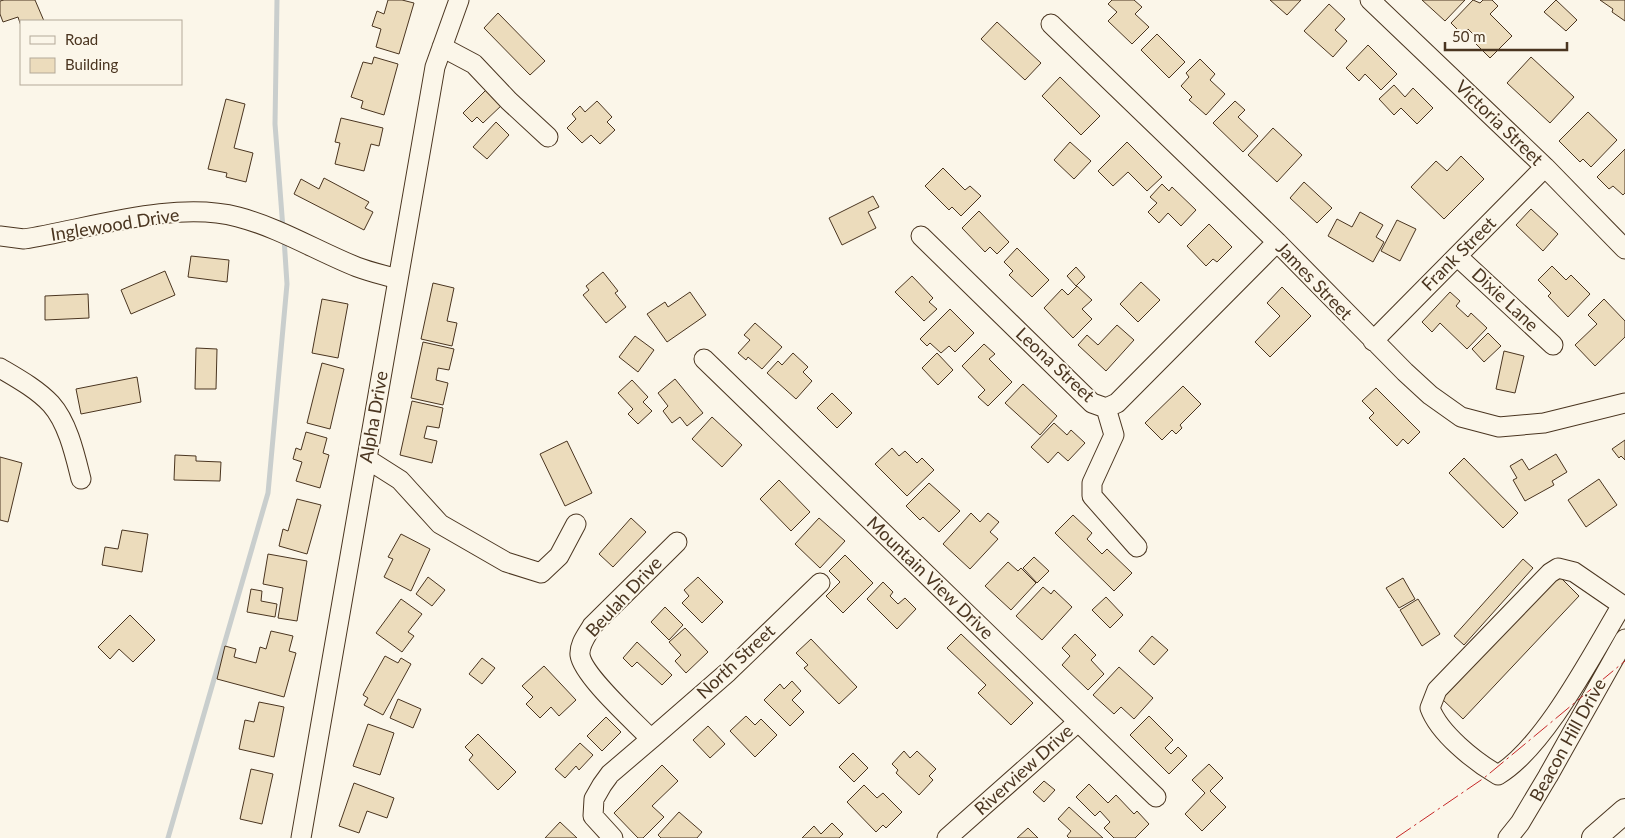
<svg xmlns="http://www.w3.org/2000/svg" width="1625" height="838" viewBox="0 0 1625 838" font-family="Lato,sans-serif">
  <rect width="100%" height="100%" fill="#fbf6e9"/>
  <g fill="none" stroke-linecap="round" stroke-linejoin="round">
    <path stroke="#c9cecd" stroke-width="5" d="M277 0 275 124 283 229
      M168 838 268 493 287 284 284 238"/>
  </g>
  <path fill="#ecdcbc" stroke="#4a3520" d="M4 0H35L44 21H21V26L18 17 3 22 0 14V1Z
    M388 0H402L414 3 399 54 376 47 381 29 372 26 377 11 384 14Z
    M1112 0H1134L1142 7 1135 14 1149 27 1132 44 1108 21 1117 12 1108 4Z
    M1270 0H1301L1287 15Z
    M1422 0H1465L1445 21Z
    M1473 0 1480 3 1483 0H1492L1498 6 1490 14 1512 36 1490 58 1473 41 1476 37 1468 29 1463 35 1451 23Z
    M1556 0 1577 20 1566 31 1544 12Z
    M1600 0H1625V21L1612 12 1613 9Z
    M1329 4 1345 19 1335 30 1347 41 1333 57 1304 31Z
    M498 13 545 61 530 75 484 28Z
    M997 22 1041 63 1025 80 981 39Z
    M1157 34 1185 62 1169 78 1141 50Z
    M1368 45 1397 74 1381 90 1365 74 1359 81 1346 68Z
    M374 57 398 64 384 115 361 108 363 101 351 97 363 62 372 64Z
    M1531 57 1574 97 1550 123 1507 83Z
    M1200 59 1215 74 1210 80 1225 94 1206 115 1189 100 1192 97 1181 86 1189 77 1186 73Z
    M1060 77 1100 116 1081 135 1042 96Z
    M1394 85 1405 97 1413 88 1433 108 1417 124 1401 108 1394 115 1379 99Z
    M488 88 503 104 483 123 477 117 472 122 463 113Z
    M226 99 245 104 234 148 253 153 246 182 226 177 227 173 208 169Z
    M597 101 612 117 607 122 615 130 600 144 591 135 582 143 567 128 576 119 572 114 580 106 585 112Z
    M1235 101 1245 110 1238 117 1258 136 1243 152 1213 123Z
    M1588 112 1617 140 1591 167 1583 159 1580 162 1559 141Z
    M341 118 383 128 379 146 371 144 364 171 335 164 340 143 335 142Z
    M496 122 509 135 487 159 473 147Z
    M1273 128 1302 155 1277 182 1248 155Z
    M1070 142 1091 161 1074 179 1054 160Z
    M1127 142 1162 177 1147 191 1128 172 1113 186 1098 171Z
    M1625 149V193L1623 195 1613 186 1609 189 1597 177Z
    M1461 156 1484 179 1444 219 1411 187 1436 161 1447 171Z
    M943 168 965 190 970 186 981 196 961 216 952 207 949 210 925 186Z
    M324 178 369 202 365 208 373 212 364 230 294 194 301 179 319 189Z
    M1304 182 1332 208 1317 223 1290 198Z
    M1162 184 1169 191 1172 187 1196 210 1181 226 1168 213 1159 223 1148 212 1157 203 1150 197Z
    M873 196 879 207 868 212 876 228 842 245 829 218Z
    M1531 209 1558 234 1543 251 1516 225Z
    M979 211 1009 242 997 254 990 247 985 252 962 228Z
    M1360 212 1383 225 1376 237 1384 242 1373 262 1328 236 1337 219 1352 227Z
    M1397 220 1416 229 1400 261 1381 251Z
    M1209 224 1232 247 1217 262 1213 259 1206 266 1187 246Z
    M1017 248 1049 280 1032 297 1009 275 1013 271 1004 262Z
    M191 256 229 260 227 282 188 277Z
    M1552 266 1566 280 1571 275 1590 294 1568 317 1548 296 1551 293 1538 280Z
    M1076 267 1085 277 1076 286 1067 276Z
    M165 271 175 295 131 314 121 290Z
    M603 272 618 291 615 293 626 307 606 323 583 295 589 290 586 286Z
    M912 276 933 298 929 302 937 309 924 321 895 292Z
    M1141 282 1160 300 1138 322 1120 304Z
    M433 283 454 288 447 321 457 323 452 346 421 339Z
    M1077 286 1092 300 1082 309 1092 319 1073 338 1044 308 1062 289 1068 295Z
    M1282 287 1311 316 1270 357 1255 342 1280 316 1267 303Z
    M690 292 706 315 667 342 647 314 665 302 668 307Z
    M1450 292 1460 301 1456 306 1468 317 1471 313 1487 328 1467 349 1440 323 1432 332 1422 322Z
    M88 294 89 318 45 320V296Z
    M322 299 348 304 338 358 312 353Z
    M1604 299 1625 321V337L1595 366 1575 345 1597 324 1588 315Z
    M950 309 974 333 955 352 949 346 941 353 930 343 927 346 920 339Z
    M755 323 782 347 762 369 748 357 746 360 738 353 750 340 744 335Z
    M1117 325 1134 340 1106 371 1078 345 1087 335 1098 345Z
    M1488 333 1501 346 1484 362 1472 349Z
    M635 336 654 350 638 372 619 357Z
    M423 342 454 349 449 370 438 368 436 380 448 383 443 405 411 398Z
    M984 344 995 354 989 359 1012 382 988 406 978 397 985 390 962 366Z
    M196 348 217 349 216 389H195Z
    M1504 351 1524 356 1515 393 1496 389Z
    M793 353 808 367 803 372 812 381 796 399 767 373 778 361 782 365Z
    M937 353 953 370 938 385 922 368Z
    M322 363 344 369 330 429 307 423Z
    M137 377 141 402 81 414 76 389Z
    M675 379 703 413 687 426 680 417 672 423 663 411 668 406 658 393Z
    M632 380 648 397 643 402 652 411 638 424 628 414 633 409 618 393Z
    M1023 384 1057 416 1040 435 1005 403Z
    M1183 386 1201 404 1180 425 1182 428 1176 434 1172 430 1162 440 1145 423Z
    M1376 388 1420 432 1408 444 1403 439 1397 446 1369 418 1374 413 1362 401Z
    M832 393 852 413 837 428 817 408Z
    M412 401 443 408 439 428 427 426 424 438 437 441 432 463 400 455Z
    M712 417 742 445 722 467 692 439Z
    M1054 423 1067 435 1071 430 1085 443 1068 461 1058 452 1048 463 1031 447Z
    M306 432 327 438 323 453 329 455 320 488 296 481 302 462 293 459 296 448 301 450Z
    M1625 440V460L1621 456 1619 458 1612 449Z
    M567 441 592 493 565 506 540 454Z
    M892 448 899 456 905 451 917 463 922 458 934 470 907 496 875 464Z
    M1556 454 1567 472 1552 481 1554 485 1525 501 1513 480 1517 478 1510 466 1522 459 1529 470Z
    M175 455 196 456V461L221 462 220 481 174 480Z
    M0 457 22 463 8 522 0 520Z
    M1464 458 1518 513 1503 528 1449 473Z
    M1599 479 1617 505 1586 527 1568 500Z
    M779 480 810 512 791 531 760 499Z
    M929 483 960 511 939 532 923 517 920 520 906 506Z
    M297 499 321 505 307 554 279 546 283 529 288 531Z
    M971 513 980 522 988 513 999 522 990 532 998 539 970 569 943 544Z
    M1073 515 1092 533 1087 539 1102 554 1107 549 1132 573 1114 591 1055 533Z
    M631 518 646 532 613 567 599 554Z
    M819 518 845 541 820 568 795 544Z
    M122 530 148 534 142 572 102 565 105 547 118 549Z
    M401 534 430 549 411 591 384 577 393 559 388 557Z
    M268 554 307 561 297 621 278 618 283 588 263 584Z
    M845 555 873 583 843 613 826 596 840 582 829 571Z
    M1034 557 1049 571 1037 583 1023 568Z
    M1523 559 1533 568 1464 645 1454 636Z
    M1008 562 1018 571 1021 568 1036 583 1011 610 985 586Z
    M1559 576 1579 596 1463 719 1442 699Z
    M428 577 445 590 432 606 416 594Z
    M698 577 723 602 702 623 682 603 689 596 684 590Z
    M1403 578 1415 599 1399 608 1386 588Z
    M883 582 893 592 890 596 898 604 905 598 916 609 897 629 867 599Z
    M1043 587 1051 594 1054 590 1072 607 1042 640 1016 616Z
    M251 589 262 591 261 601 277 604 275 617 247 612Z
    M1106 597 1123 615 1110 628 1092 610Z
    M401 599 422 614 408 632 414 636 402 652 376 633Z
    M1418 599 1440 634 1422 646 1400 610Z
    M665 607 683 625 669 640 651 622Z
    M130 615 155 640 133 662 119 649 110 659 98 647Z
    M685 628 708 652 686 673 675 661 681 655 669 642Z
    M271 631 293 636 289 651 296 653 284 697 217 679 225 646 236 649 234 657 256 663 260 647 266 649Z
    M961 634 1033 703 1011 725 978 693 986 685 947 648Z
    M1075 634 1096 655 1091 660 1104 674 1088 690 1062 665 1070 656 1062 648Z
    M1152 636 1168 650 1154 665 1139 651Z
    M811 639 857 687 839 704 804 668 808 665 796 653Z
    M637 642 672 675 662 685 637 662 632 667 623 658Z
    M385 656 398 663 401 658 411 664 383 715 364 705 368 698 363 695Z
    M482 658 495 668 482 684 469 674Z
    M544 666 576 700 559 716 551 707 540 718 526 704 533 697 522 686Z
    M1119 667 1153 698 1134 719 1121 707 1114 714 1093 695Z
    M792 681 801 691 792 700 804 712 790 726 764 700 780 684 784 689Z
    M398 699 421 709 413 728 390 718Z
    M259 702 284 707 274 757 239 749 245 720 254 722Z
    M746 716 755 725 761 719 777 735 755 757 730 731Z
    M1149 716 1173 740 1165 748 1171 754 1178 747 1187 756 1169 774 1130 735Z
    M606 717 621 732 602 751 587 736Z
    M368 724 394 733 380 775 353 766Z
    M708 726 725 744 710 758 693 740Z
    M478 734 516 772 498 790 469 760 473 755 465 747Z
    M580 743 593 755 579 770 576 766 565 778 555 769Z
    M904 751 910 758 917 751 936 769 929 776 933 780 919 795 896 773 898 770 892 764Z
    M853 753 868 768 854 782 839 767Z
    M1209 764 1223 778 1210 791 1226 807 1202 831 1185 814 1205 793 1192 780Z
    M662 765 678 781 652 806 664 817 643 838H638L614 813Z
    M251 769 273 774 262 824 240 819Z
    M1044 781 1055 790 1044 802 1033 792Z
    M354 783 394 798 387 818 367 811 359 833 339 826Z
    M1089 784 1108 803 1116 795 1134 814 1137 811 1149 824 1135 838H1114L1104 828 1110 822 1100 811 1095 816 1076 797Z
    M864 785 877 798 883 793 902 812 886 828 883 825 876 832 847 802Z
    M1069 807 1103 838H1069L1067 836 1071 831 1058 819Z
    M679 812 702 832 697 838H661L658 835Z
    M560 822 577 838H545Z
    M832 823 843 834 839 838H802L814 826 821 834Z
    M1028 828 1038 838H1017Z"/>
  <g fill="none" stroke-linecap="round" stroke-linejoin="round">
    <g stroke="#4a3520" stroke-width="21">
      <path id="minor" d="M1370 0 1545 167 1625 249
        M1051 24 1277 242 1405 372 1430 395 1461 417 1499 427 1544 423 1625 403
        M442 47 474 64 509 101 548 137
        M0 236 24 239C88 229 175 200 238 217 280 228 317 251 357 267 370 272 384 275 397 279
        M921 236 1092 403 1106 408 1117 403 1277 242
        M1457 256 1553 345
        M1373 341 1545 167
        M704 359 1156 797
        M0 368C17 378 37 389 51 404 68 423 75 455 81 479
        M1106 408 1114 435 1092 483V496L1137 547
        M367 459 400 480 440 524 506 562 541 573 559 556 576 524
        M1622 605C1593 653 1545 747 1498 775 1474 761 1439 733 1430 708L1437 690 1550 573 1558 568 1574 572 1625 607
        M651 739 728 672 820 583
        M301 838 435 67 459 0
        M613 838 593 816 594 799 602 785 610 774 651 739C635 722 583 676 580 655 579 644 587 635 592 626L677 542
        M947 838 1078 722
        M1508 838 1520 823 1548 776 1625 639"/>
    </g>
    <g stroke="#4a3520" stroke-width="26">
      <path id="major" d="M1594 838 1625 811"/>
    </g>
    <use href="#minor" stroke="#fbf6e9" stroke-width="19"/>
    <use href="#major" stroke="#fbf6e9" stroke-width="24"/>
    <path stroke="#c62828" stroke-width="1" stroke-dasharray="18 4 2.5 4" stroke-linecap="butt" d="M1396 838 1484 778 1625 661"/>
  </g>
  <g text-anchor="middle" stroke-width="4" stroke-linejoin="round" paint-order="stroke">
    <g font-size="18" fill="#4a3520" stroke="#fbf6e9">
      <text transform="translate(1499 123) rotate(44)" y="6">Victoria Street</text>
      <text transform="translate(115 225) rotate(-9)" y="6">Inglewood Drive</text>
      <text transform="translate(1459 254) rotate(-45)" y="6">Frank Street</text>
      <text transform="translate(1314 281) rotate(46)" y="6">James Street</text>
      <text transform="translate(1505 300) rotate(43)" y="6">Dixie Lane</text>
      <text transform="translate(1055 365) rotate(43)" y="6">Leona Street</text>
      <text transform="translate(374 417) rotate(-80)" y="6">Alpha Drive</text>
      <text transform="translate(930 578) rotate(44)" y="6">Mountain View Drive</text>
      <text transform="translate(624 597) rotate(-47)" y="6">Beulah Drive</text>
      <text transform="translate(736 662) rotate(-43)" y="6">North Street</text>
      <text transform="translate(1568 740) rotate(-61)" y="6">Beacon Hill Drive</text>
      <text transform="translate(1024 770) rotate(-42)" y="6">Riverview Drive</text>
    </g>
  </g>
  <rect x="20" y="20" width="162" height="65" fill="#fbf6e9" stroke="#b4a999"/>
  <rect x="30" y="36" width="25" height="8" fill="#fbf6e9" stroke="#b4a999"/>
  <text x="65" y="45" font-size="15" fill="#4a3520">Road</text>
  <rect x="30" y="58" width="25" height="15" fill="#ecdcbc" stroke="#b4a999"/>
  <text x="65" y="70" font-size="15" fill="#4a3520">Building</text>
  <path d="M1445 42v8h122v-8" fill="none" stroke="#4a3520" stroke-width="2.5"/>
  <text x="1452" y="42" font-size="15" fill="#4a3520" stroke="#fbf6e9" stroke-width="4" paint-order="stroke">50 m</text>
</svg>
